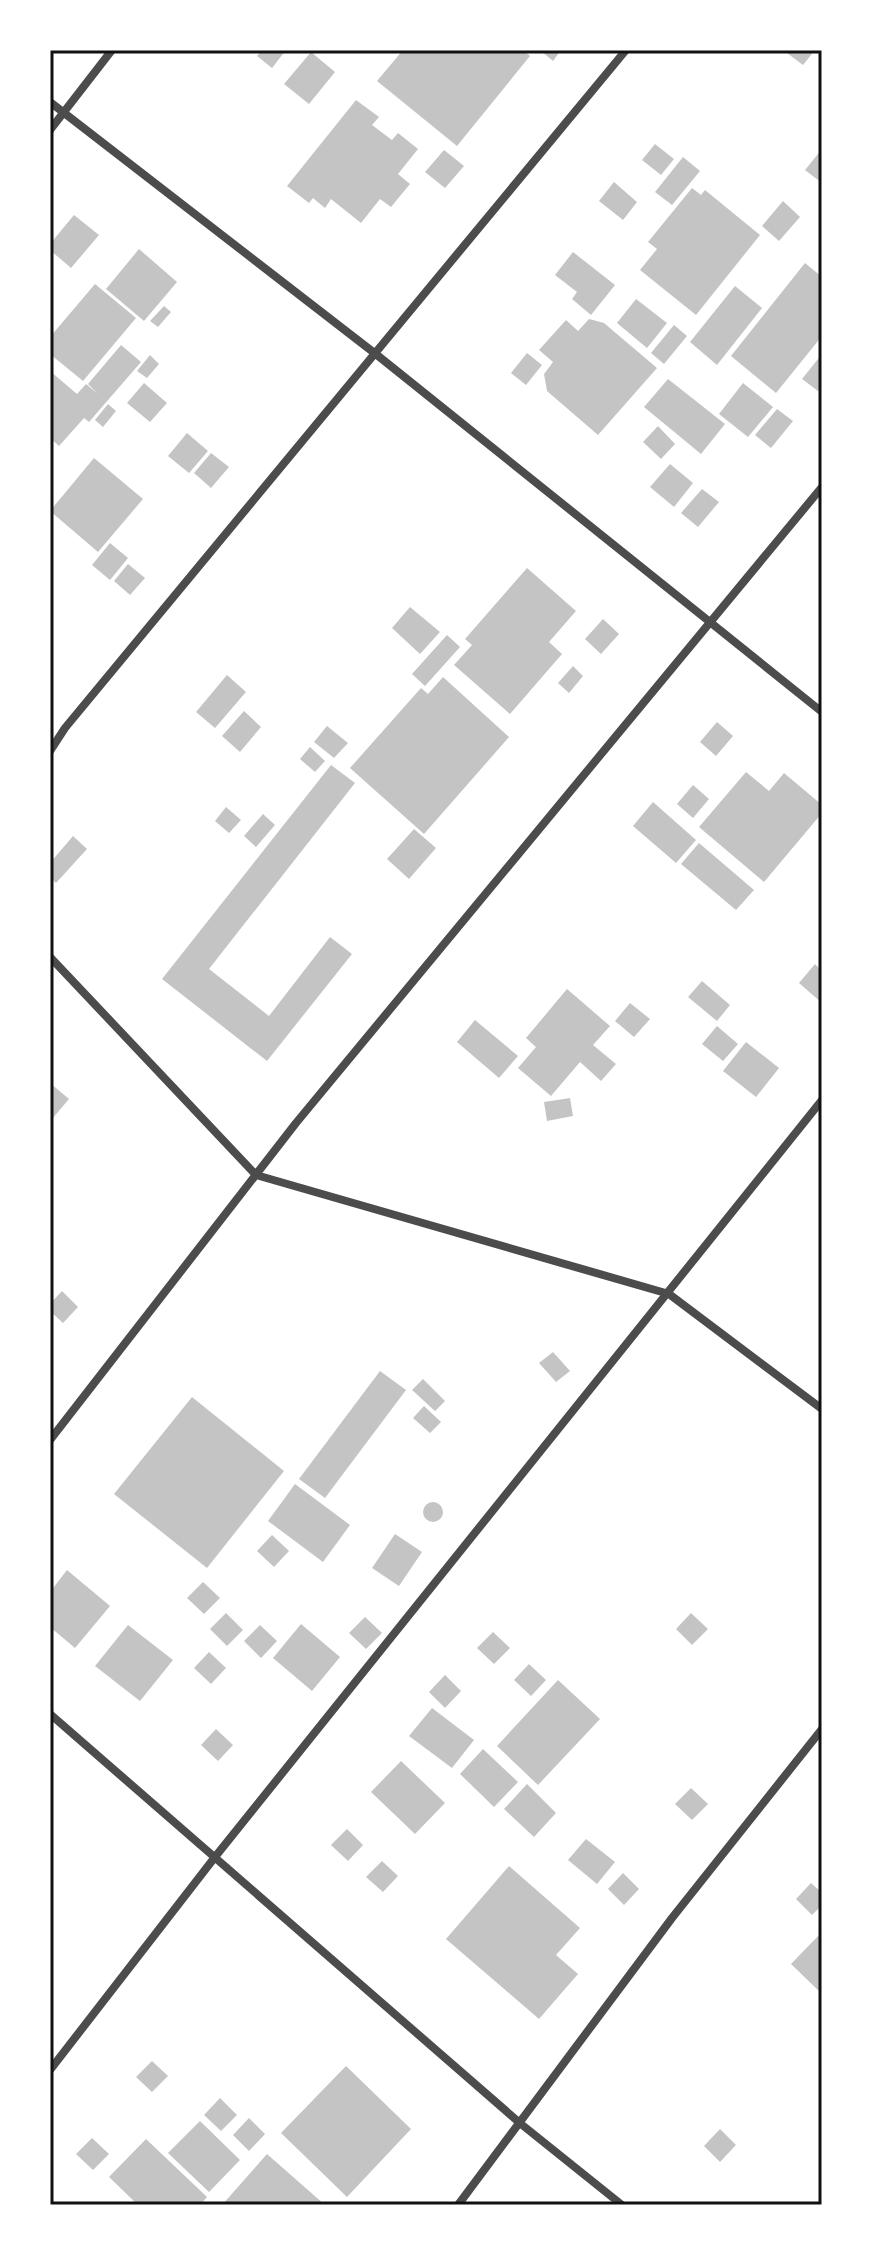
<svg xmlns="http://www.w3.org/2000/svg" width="872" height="2255" viewBox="0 0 872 2255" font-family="'Open Sans',sans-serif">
  <rect width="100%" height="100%" fill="#fff"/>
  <path fill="#c4c4c4" d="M262 50H286L272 68 257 56Z
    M403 50H523L530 56 457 146 377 81Z
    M540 50H561L553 61Z
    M783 50H815L803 65Z
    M311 52 335 72 309 104 284 84Z
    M356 100 379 117 372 125 392 140 398 133 418 149 398 174 410 184 391 207 380 199 361 223 331 199 325 208 313 198 309 203 287 186Z
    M655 144 674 159 661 175 642 160Z
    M822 149V183L805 170Z
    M444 150 464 166 445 188 425 172Z
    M683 157 700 171 672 205 655 192Z
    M614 182 637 202 623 220 599 201Z
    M692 188 701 195 705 190 760 235 696 315 640 270 657 249 648 242Z
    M783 201 800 217 779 241 762 226Z
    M74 215 99 235 71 268 50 250V244Z
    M139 249 177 282 144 321 106 289Z
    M573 252 615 285 591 315 572 299 577 292 555 275Z
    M805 263 822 277V336L776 393 731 356Z
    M95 284 136 318 83 381 50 354V337Z
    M735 286 762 308 717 365 690 342Z
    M636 299 667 323 647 348 617 323Z
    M164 306 171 312 158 327 150 321Z
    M589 319 604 323 657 368 598 435 547 391 544 374 553 362 539 350 566 320 578 331Z
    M674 325 687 336 664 364 651 353Z
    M121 345 141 362 89 422 84 418 59 446 50 438V371L77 394 86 384 98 394 88 384Z
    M527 353 542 365 526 385 511 373Z
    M822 354V386L818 391 802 379Z
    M150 355 159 364 147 378 137 371Z
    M668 379 725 424 701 454 644 407Z
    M144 383 167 403 150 422 127 403Z
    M743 383 773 407 748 437 719 414Z
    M108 404 116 411 103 427 95 420Z
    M777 409 793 421 771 448 755 435Z
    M658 426 675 444 661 459 643 442Z
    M187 433 208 451 189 473 168 456Z
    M211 453 229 467 211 488 194 473Z
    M94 458 143 499 98 552 50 511Z
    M670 464 693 483 674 507 650 487Z
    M702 489 719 502 698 527 681 513Z
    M110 543 128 558 110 580 92 565Z
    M128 564 145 578 130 595 114 581Z
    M527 568 576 611 549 642 562 654 510 714 454 665 472 645 465 639Z
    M410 607 440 632 420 654 392 628Z
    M603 619 619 634 601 654 585 639Z
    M447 635 460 647 425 686 412 674Z
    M573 666 583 676 569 693 558 683Z
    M227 675 246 692 215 728 196 712Z
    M443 677 509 737 424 834 350 768 421 688 428 694Z
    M244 711 261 727 240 752 222 736Z
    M717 722 733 736 716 756 700 742Z
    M327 726 348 743 334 758 314 742Z
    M310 747 325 761 315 772 300 759Z
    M331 765 355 783 209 969 269 1016 330 937 352 954 267 1061 162 979Z
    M746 772 769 791 784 773 822 805V813L764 882 699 827Z
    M693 785 709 799 693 818 677 804Z
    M653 802 696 840 676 863 633 826Z
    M226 807 241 820 229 833 215 821Z
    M263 814 275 825 256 847 244 836Z
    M414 829 436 848 409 879 387 859Z
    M73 836 87 849 56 883 50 877V863Z
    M699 843 754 890 736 910 681 864Z
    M815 964 822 971V1003L799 983Z
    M702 981 730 1005 717 1021 688 997Z
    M567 989 610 1026 593 1045 616 1064 601 1081 580 1062 551 1096 518 1068 536 1047 526 1038Z
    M630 1003 650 1019 634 1037 615 1021Z
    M475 1020 518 1056 499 1078 457 1042Z
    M717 1026 738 1044 723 1061 702 1044Z
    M746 1042 779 1068 756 1097 723 1071Z
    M50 1083 69 1099 52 1119 50 1117Z
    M570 1098 573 1116 547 1121 544 1102Z
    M62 1291 78 1307 63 1323 50 1311V1304Z
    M553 1352 570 1371 556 1382 539 1363Z
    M380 1371 406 1390 325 1498 299 1479Z
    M423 1379 445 1401 435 1411 412 1390Z
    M192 1397 284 1471 207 1568 114 1494Z
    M424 1406 441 1422 430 1433 413 1418Z
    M295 1484 350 1525 323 1562 268 1521Z
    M423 1512a10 10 0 1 1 20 0a10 10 0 1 1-20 0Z
    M395 1534 422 1552 399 1586 372 1568Z
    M272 1535 289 1551 274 1567 257 1551Z
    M67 1570 110 1606 75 1648 50 1627V1592Z
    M203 1582 220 1598 204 1614 187 1598Z
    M226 1613 243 1630 227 1646 210 1629Z
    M691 1613 708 1629 692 1645 676 1629Z
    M365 1617 382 1633 366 1649 349 1633Z
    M301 1624 340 1657 312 1691 273 1658Z
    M128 1625 173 1660 140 1701 95 1666Z
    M260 1625 277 1641 261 1658 244 1641Z
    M493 1632 510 1648 494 1664 477 1648Z
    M209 1652 226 1668 211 1684 194 1668Z
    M529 1664 546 1680 531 1696 514 1680Z
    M445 1675 461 1691 445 1708 429 1692Z
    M558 1680 600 1719 538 1785 497 1746Z
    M432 1708 474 1740 452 1768 409 1736Z
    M216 1729 233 1745 218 1761 201 1745Z
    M483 1749 518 1782 494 1807 460 1774Z
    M401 1761 445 1803 415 1834 371 1792Z
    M527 1784 556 1813 534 1837 504 1809Z
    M691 1788 708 1804 692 1820 675 1804Z
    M347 1829 363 1845 348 1861 331 1845Z
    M586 1839 615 1862 597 1884 568 1860Z
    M382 1861 398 1876 383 1892 366 1877Z
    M509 1866 580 1928 556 1955 578 1974 539 2019 446 1939Z
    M623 1873 639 1889 624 1905 608 1889Z
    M811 1883 822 1893V1905L812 1915 796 1899Z
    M822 1932V1994L791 1964Z
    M152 2061 168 2076 152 2092 136 2077Z
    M346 2066 411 2129 347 2197 281 2133Z
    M220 2098 237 2115 221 2131 204 2115Z
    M249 2118 265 2134 249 2151 233 2135Z
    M200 2121 240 2160 209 2192 168 2153Z
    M720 2129 736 2145 720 2162 704 2146Z
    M92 2138 109 2154 93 2170 76 2154Z
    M146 2139 207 2197 200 2205H138L109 2177Z
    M267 2154 325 2205H222Z"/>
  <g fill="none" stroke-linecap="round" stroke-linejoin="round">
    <path stroke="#4c4c4c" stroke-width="8" d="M50 102 377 355 822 712
      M50 130 112 50
      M50 751 65 728 626 50
      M50 957 256 1175 669 1294 822 1409
      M50 1440 296 1123 822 487
      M50 1714 521 2124 622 2205
      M50 2070 215 1857 822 1100
      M458 2205 672 1918 822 1729"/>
  </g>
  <rect width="872" height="2255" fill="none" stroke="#ffffff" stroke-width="104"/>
  <rect x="52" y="52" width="768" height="2151" fill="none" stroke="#111" stroke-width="3"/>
</svg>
